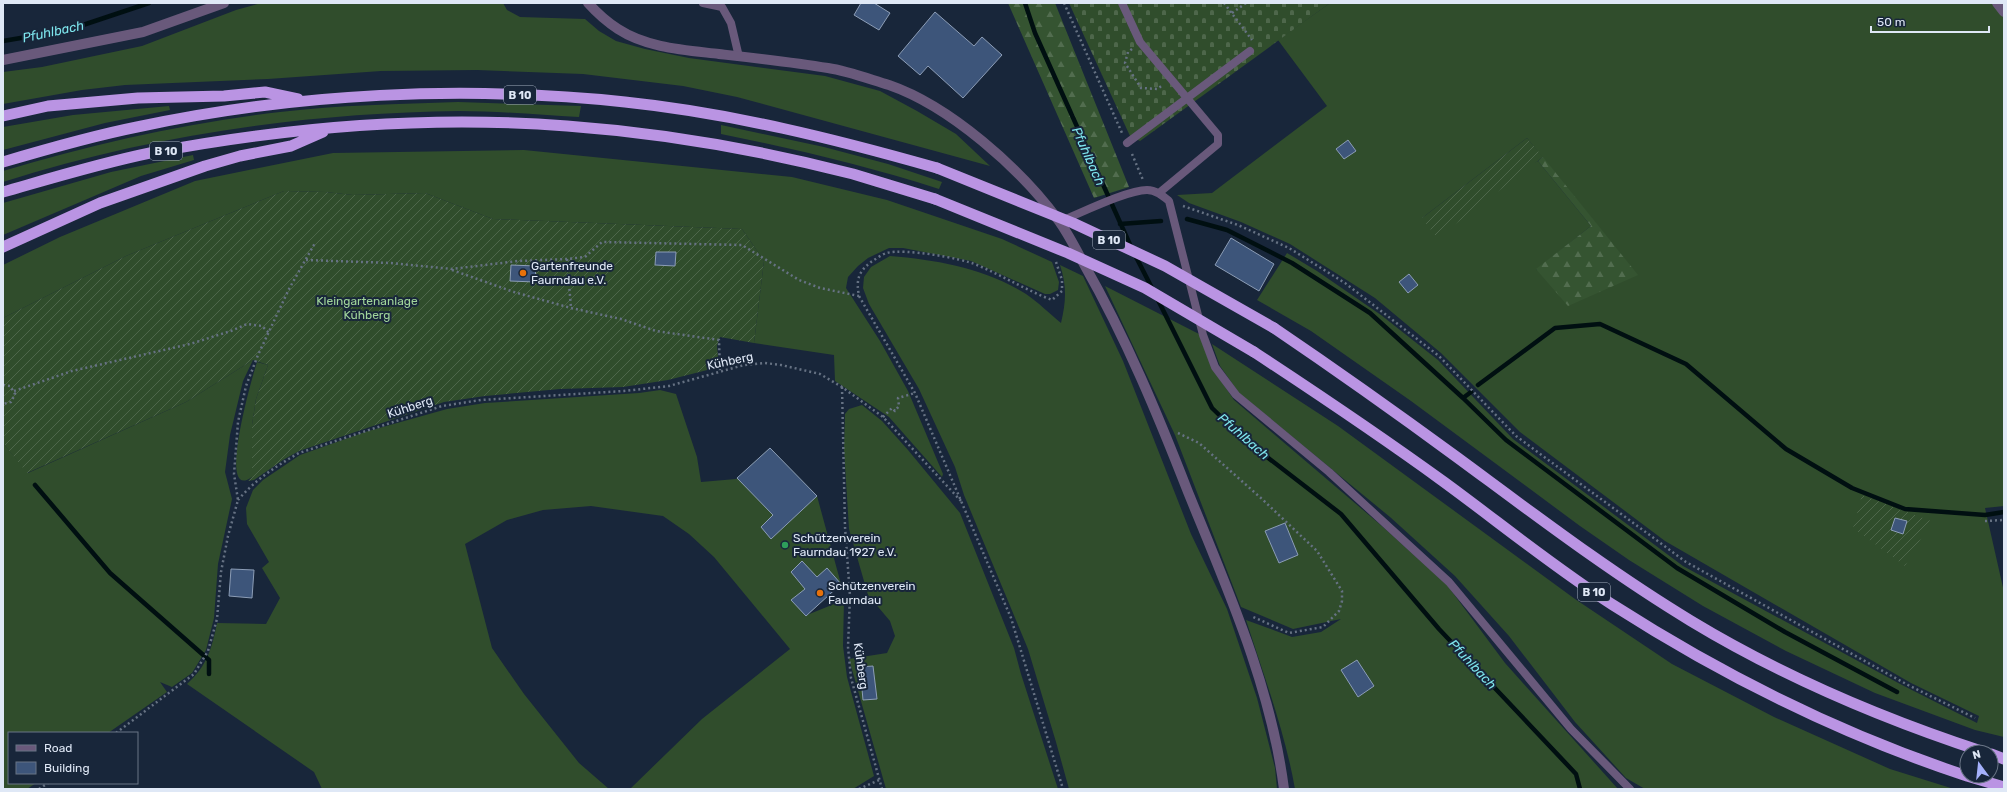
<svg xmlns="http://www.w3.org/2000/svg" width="2007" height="792" viewBox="0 0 2007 792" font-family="Rubik,sans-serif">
  <defs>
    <pattern id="forest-firs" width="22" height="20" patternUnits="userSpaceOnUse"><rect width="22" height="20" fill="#355431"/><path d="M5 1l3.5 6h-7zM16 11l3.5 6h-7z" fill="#526d4f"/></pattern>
    <pattern id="cemetery-stones" width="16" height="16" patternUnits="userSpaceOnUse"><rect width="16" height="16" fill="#304d2c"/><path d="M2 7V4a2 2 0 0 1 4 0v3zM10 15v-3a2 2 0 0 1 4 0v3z" fill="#4e674b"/></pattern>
    <pattern id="garden-furrows" width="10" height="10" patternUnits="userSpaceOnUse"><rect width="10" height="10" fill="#304d2c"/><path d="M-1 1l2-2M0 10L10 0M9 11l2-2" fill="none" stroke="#4e674b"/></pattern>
  </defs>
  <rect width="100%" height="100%" fill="#18263a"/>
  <path fill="#304d2c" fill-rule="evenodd" d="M261 3H503L507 10 520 17 585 19 599 31 616 41 645 49 689 58 825 76 880 91 917 111 956 134 990 166 737 97 683 86 583 74 477 70 381 71 268 79 125 85 82 90 3 104V72L42 67 142 46 236 10Z
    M1330 3H1997L2004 12V506L1985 508 2004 592V737L1975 730 1875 693 1786 651 1703 606 1629 560 1580 526 1411 401 1311 331 1257 300 1287 253 1317 271 1381 315 1438 360 1513 439 1683 566 1902 685 1977 723 1979 716 1911 683 1665 541 1520 432 1441 353 1375 298 1290 244 1241 222 1189 203 1177 195 1212 193 1327 106 1278 40ZM1527 138 1637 275 1536 270 1591 226 1538 161 1422 218Z
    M458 102 581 106 579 117C539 115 499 111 459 111 305 113 150 135 3 182V171C93 144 186 123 280 112 339 105 399 104 458 102Z
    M169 106 170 110 105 123 3 150V127L73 115Z
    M721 125 824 147 888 164 942 182 939 189C867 166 795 149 721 134Z
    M524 150 792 177 887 200 1002 239 1052 262 1059 282 1058 290 1050 294H1045L971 261 903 248H889L868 258 858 266 848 277 846 288 880 341 908 391 943 474 942 477 889 417 835 381 834 355 754 343 764 261 742 229 493 219 425 193 353 195 325 192 284 191 126 256 3 318V265L60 237 195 181 333 153Z
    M193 155 194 160 141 176 3 235V203L111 172Z
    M890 256C938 260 984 268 1026 294 1038 302 1050 314 1061 323 1066 302 1067 286 1060 265L1083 276 1123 361 1191 534 1227 609 1257 698 1275 768 1277 789H1069L1056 742 1028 649 964 495 955 467 919 389 869 304 863 288 864 277 871 267Z
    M1105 286 1199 334 1211 366 1234 400 1383 527 1447 585 1505 663 1618 789H1295C1285 732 1264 676 1246 620L1292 637 1321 632 1341 619 1293 629 1241 607 1175 435Z
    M1212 344 1338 426 1575 599 1672 664 1774 717 1890 769 1954 789H1645L1626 778 1575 722 1509 636 1455 576 1390 517 1239 393 1220 366Z
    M253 360 243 381 230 435 225 472 232 499 218 564 214 618 206 650 192 673 172 687 160 682 167 692 108 733H9V783H36L27 789H3V443L28 473 186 402Z
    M257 362 268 365 256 399 252 425V477C215 504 254 371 257 362Z
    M660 390 676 394 697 457 701 482 736 479 770 448 817 496 841 584 807 615 844 600 843 646 847 677 874 776 853 789H630L702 719 790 649 714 557 689 534 663 516 591 506 543 510 507 520 465 544 492 648 524 694 579 763 609 789H322L314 772 187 684C207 666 212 648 217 623L266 624 280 598 262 568 269 562 247 524 246 508 253 490 263 480 300 455 365 432 447 409 485 403 639 393Z
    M862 405 882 421 908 450 960 513 1014 648 1021 674 1058 789H886L849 659 887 653 895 636 890 621 868 595 849 529 844 449 845 414 849 409Z"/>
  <path fill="url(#forest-firs)" d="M1008 3H1055L1129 187 1094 198Z
    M1543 157 1638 275 1568 306 1536 269 1591 226 1538 161Z"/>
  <path fill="url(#cemetery-stones)" d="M1069 3H1330L1140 141 1130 136Z"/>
  <path fill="url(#garden-furrows)" d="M1527 138 1543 157 1437 238 1422 218Z
    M284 191 325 192 353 195 425 193 493 219 742 229 764 261 754 343 720 337 717 346 719 367 668 380 623 387 560 389 485 396 444 402 299 451 283 460 254 480 248 481 252 477V425L256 399 268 365 253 360 186 402 27 473 3 443V318L126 256Z
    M1862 495 1931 521 1905 566 1853 528Z"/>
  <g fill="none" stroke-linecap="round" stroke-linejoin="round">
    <path stroke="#000f11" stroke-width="4.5" d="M1025 3 1035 33 1132 249
      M3 41 68 30 149 3
      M1187 219 1227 230 1292 263 1370 313 1463 398 1506 440 1677 568 1785 632 1897 692
      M1120 224 1161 221
      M1135 255 1153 290
      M1157 298 1212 408 1245 440 1341 514 1439 629 1576 774 1580 789
      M1478 385 1555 328 1600 324 1686 364 1786 449 1852 488 1905 509 1985 515 2004 512
      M1463 398 1471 392
      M35 485 110 573 209 660V674"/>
  </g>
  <path fill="#3d557a" stroke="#8c9db6" d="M861 3H874L890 13 879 30 854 15Z
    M935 12 974 46 982 37 1002 55 963 98 928 66 920 75 898 56Z
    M1348 140 1356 151 1344 159 1336 149Z
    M1231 238 1274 264 1259 291 1215 265Z
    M656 252H676L675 266 655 265Z
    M511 265 536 266 535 282 510 281Z
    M1409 274 1418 285 1408 293 1399 282Z
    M770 448 817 496 771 539 761 527 773 515 737 478Z
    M1895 518 1907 521 1903 534 1891 530Z
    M1285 523 1298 555 1279 563 1265 531Z
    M802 561 817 577 827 568 841 584 806 616 791 600 805 589 791 572Z
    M231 569 254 570 252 598 229 596Z
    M1357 660 1374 686 1358 697 1341 670Z
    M873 666 877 699 863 700 860 667Z"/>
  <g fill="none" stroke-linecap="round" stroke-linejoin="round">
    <path stroke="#667283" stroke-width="2.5" stroke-dasharray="2 3" stroke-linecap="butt" d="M1064 3 1122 133
      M1224 3 1252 40
      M1232 13 1246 3
      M1132 49 1128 52 1125 63 1141 88 1157 89 1163 85
      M1132 154 1143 180
      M1183 206 1238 225 1289 248 1345 283 1439 356 1516 436 1686 562 1908 685 1975 718
      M567 259 571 308
      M306 260 391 263 452 269 518 261 567 259 585 257 602 242 742 245 799 280 820 288 859 296
      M1056 262 1062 280V291L1052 300C1026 290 1003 276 977 265 961 258 903 248 887 253 882 254 876 259 871 262 858 272 856 280 859 296L915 393 1011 618 1063 789
      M452 270 514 292 571 308 621 319 656 331 719 340 720 371
      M3 385 10 386 15 394 11 402 3 404
      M842 387 845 527 850 596 848 647 851 678 882 789
      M14 391 72 371 190 344 231 331 247 324 262 326 269 333
      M883 417 892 408 895 411 899 406 898 398 915 393
      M1178 433 1199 443 1262 499 1317 551 1342 591V601L1339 611 1323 627 1289 633 1251 616
      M238 500C255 480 276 466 299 453L442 406 481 400 624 391 669 386 744 365 765 363 781 365 820 374 842 387 883 417 961 501
      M1985 521 2004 520
      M116 733 194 674 208 651 217 619 221 572 228 536 238 500 234 474 238 422 246 386 258 355 289 289 315 243
      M39 789 48 783
      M859 789 879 780"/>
    <path stroke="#69597b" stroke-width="8" d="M703 3 722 7 731 23 739 57
      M1122 3 1140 42 1218 135V144L1159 193
      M1127 143 1250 51
      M1063 220C1083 212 1128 190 1147 190 1156 190 1163 196 1169 201L1203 335 1215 367 1236 395 1329 472 1449 582 1571 729 1630 789"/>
    <path stroke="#69597b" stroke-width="10" d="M3 60 143 32 224 3"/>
    <path stroke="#69597b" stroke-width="10" d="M588 3C597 13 607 22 618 29 647 48 685 50 719 54 755 58 792 62 828 68 848 71 869 79 889 85 950 106 1021 169 1059 221 1069 235 1077 251 1085 266 1126 338 1158 415 1188 492 1227 588 1271 686 1284 789
      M1997 3 2004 12"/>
    <path stroke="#ba94e3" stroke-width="11" d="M3 116 48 106 138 98 224 96 265 92 298 99
      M3 162C47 149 92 136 137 127 296 93 463 85 625 102 731 113 835 139 937 168
      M3 192C52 178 101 163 150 153 287 127 428 115 567 126 663 133 760 150 853 174 880 182 908 191 935 199
      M3 247 100 203 205 166 240 156 291 146 323 132
      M1274 328C1336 370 1398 414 1458 458 1534 514 1610 572 1691 621 1782 676 1883 719 1984 752
      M1254 352C1318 394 1382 437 1444 482 1500 523 1555 568 1613 605 1724 676 1842 735 1967 776
      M1991 754 2004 759
      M1967 776 2004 787"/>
    <path stroke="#ba94e3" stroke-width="11" d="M937 168 1073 223 1165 266 1274 328
      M935 199 1068 253 1145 288 1254 352"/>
  </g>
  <g fill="#e8710a" stroke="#18263a" stroke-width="1.5">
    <circle cx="523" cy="273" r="4"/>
    <circle cx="820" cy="593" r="4"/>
  </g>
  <circle fill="#2e9e5b" stroke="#18263a" stroke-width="1.5" cx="785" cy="545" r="4"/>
  <g text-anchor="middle" stroke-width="4" stroke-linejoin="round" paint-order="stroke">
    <g fill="#18263a" stroke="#a3aebe" stroke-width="1">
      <rect x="504" y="86" width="32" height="18" rx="3"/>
      <rect x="150" y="142" width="32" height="18" rx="3"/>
      <rect x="1093" y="231" width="32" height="18" rx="3"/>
      <rect x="1578" y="583" width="32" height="18" rx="3"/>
    </g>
    <g font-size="11" font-weight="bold" fill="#dfe8f6">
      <text x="520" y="99">B 10</text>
      <text x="166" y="155">B 10</text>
      <text x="1109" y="244">B 10</text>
      <text x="1594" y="596">B 10</text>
    </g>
    <g font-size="12" fill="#dfe8f6" stroke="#18263a" text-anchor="start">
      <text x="531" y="270">Gartenfreunde<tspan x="531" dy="14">Faurndau e.V.</tspan></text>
      <text x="793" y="542">Schützenverein<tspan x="793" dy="14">Faurndau 1927 e.V.</tspan></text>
      <text x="828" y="590">Schützenverein<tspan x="828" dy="14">Faurndau</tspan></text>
    </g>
    <g font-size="12" fill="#a1d59a" stroke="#18263a">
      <text x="367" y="305">Kleingartenanlage<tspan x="367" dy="14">Kühberg</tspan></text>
    </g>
    <g font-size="12" fill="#dfe8f6" stroke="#18263a">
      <text transform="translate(730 361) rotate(-12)" y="4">Kühberg</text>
      <text transform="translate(410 407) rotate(-18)" y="4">Kühberg</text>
      <text transform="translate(861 666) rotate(82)" y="4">Kühberg</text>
    </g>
    <g font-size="13" font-style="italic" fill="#7ee6ee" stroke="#18263a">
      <text transform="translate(53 31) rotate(-12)" y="5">Pfuhlbach</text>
      <text transform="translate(1089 156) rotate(66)" y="5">Pfuhlbach</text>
      <text transform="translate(1244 436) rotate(41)" y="5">Pfuhlbach</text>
      <text transform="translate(1473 664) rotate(47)" y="5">Pfuhlbach</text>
    </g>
  </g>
  <rect width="2007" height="792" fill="none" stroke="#dfe8f6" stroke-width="8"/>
  <rect x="8" y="732" width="130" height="52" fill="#18263a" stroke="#687485"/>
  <rect x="16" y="745" width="20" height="6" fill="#69597b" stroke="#687485"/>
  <text x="44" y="752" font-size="12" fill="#dfe8f6">Road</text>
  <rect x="16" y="762" width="20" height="12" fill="#3d557a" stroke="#687485"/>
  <text x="44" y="772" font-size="12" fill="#dfe8f6">Building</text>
  <g transform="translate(1979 764) rotate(345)"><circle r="19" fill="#18263a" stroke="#687485"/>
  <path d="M0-3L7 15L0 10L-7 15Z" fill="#a5b1fc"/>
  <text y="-6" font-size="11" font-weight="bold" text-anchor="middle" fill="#dfe8f6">N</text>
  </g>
  <path d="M1871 26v6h118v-6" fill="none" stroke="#dfe8f6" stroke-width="2"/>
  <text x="1877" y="26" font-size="12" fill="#dfe8f6" stroke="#18263a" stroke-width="3" paint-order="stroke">50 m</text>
</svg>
